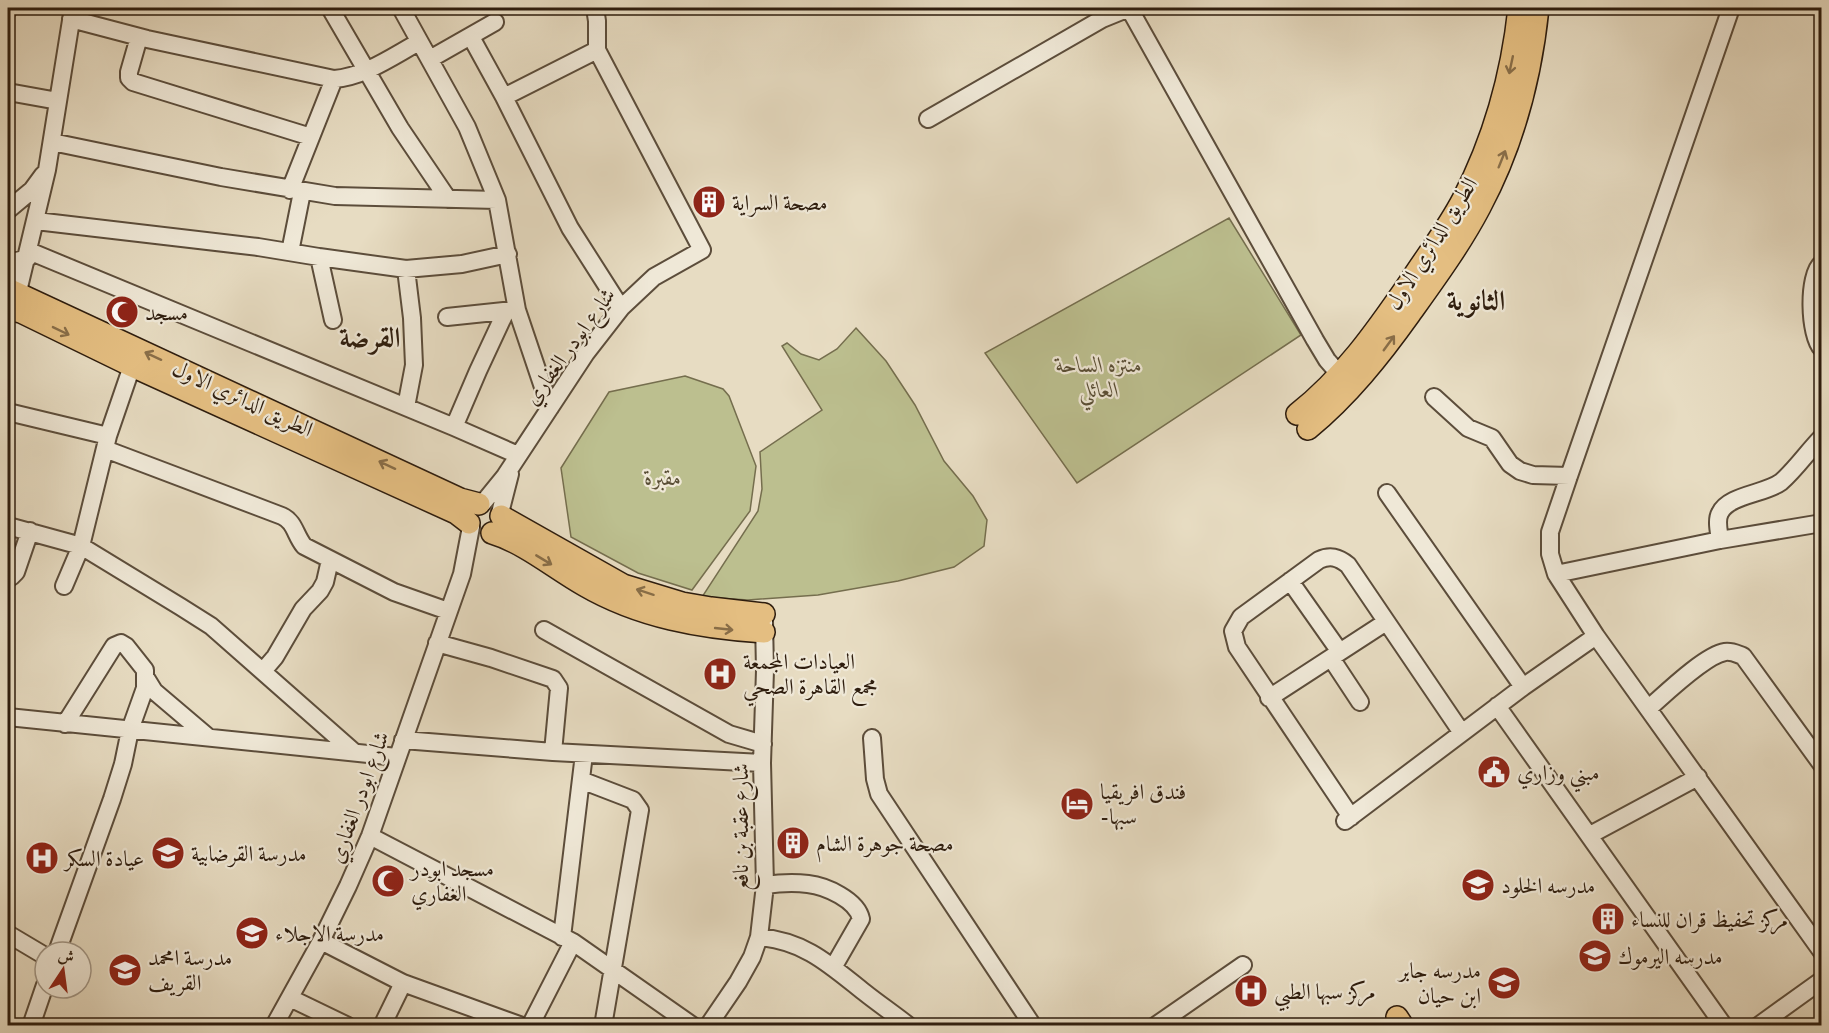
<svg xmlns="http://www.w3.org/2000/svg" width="1829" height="1033" viewBox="0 0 1829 1033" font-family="'IM FELL Double Pica',Amiri,serif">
  <rect width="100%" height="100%" fill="#e7dcc2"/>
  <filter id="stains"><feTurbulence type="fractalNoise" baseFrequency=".00333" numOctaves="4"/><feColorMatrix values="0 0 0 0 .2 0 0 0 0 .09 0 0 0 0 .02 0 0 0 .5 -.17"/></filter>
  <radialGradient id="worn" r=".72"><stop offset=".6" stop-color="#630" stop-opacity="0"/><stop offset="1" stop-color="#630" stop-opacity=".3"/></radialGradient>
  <path fill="#bcbf8f" stroke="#756e4e" stroke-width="1.5" d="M1229 218 1301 335 1077 483 985 353Z
    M856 328 886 361 915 405 944 461 973 496 987 520 984 546 954 567 898 581 818 595 748 600 702 597 758 511 762 489 760 452 822 410 782 346 787 343 801 354 819 360 837 349Z
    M685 376 723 389 729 396 756 466 750 511 692 590 638 573 571 537 561 468 609 392Z"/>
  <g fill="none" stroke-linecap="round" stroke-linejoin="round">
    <g stroke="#5c4d3b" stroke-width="20">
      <path id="minor" d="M330 8 400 128 448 199
        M401 8 467 127 497 200 517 310 550 408
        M1129 8 1315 340 1327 360 1347 383
        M1731 8 1569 476 1550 532V554L1556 574 1596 636 1822 952
        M8 10V8
        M71 19 147 39 334 79C364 77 393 56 419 42
        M139 37 129 72V78L133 82 311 137
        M471 37 504 97 570 228 621 308
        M430 59 495 22
        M8 92 58 101
        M504 97 597 50V21L595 8
        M928 119 1102 19 1129 8
        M52 142 221 177 335 196 497 200
        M290 190 334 79
        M8 210 32 190 43 175
        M36 221 258 247 319 257 406 269 462 264 508 254
        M29 251 454 427 518 455
        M290 252 302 192
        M319 257 333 320
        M8 263 28 258
        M1822 263C1807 275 1809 336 1822 349
        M406 269 412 318 414 365 406 407
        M15 304 47 170 73 8
        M447 317 514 310
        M1434 397 1468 428 1492 438 1510 464 1520 471 1533 475 1569 476
        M8 412 108 436
        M454 427 478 371 506 311
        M105 449 282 516C295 522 295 535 304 546L394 592 448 611
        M1387 493 1523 687
        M483 503 505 476 586 353 621 308 654 277 702 250 597 50
        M500 513 510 474
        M8 526 81 546 181 607 211 626 354 752
        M1720 540C1719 532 1716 520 1720 513 1728 495 1765 494 1781 482 1796 469 1808 451 1822 437
        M1556 574 1720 540 1822 523
        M8 577H11L16 572 30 531
        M1290 581 1340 652
        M64 586 81 546 108 436 132 366
        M544 630 729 734 763 744
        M437 643 491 658 553 679 559 688 553 752
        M1331 658 1360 702
        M263 671 275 657 303 609 320 591 325 582 330 560
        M146 678 154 691 207 736
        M1269 698 1386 622
        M1497 706 1724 1026
        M1649 708C1665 694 1705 655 1725 652 1732 651 1737 654 1743 656L1822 765
        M8 717 397 757
        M872 738 875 779 879 794 1033 1026
        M403 740 553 752 762 763
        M581 780 633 800 640 810 603 1026
        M1351 817 1237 647 1233 631 1241 617 1319 560C1330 555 1338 557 1348 565L1462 733
        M1345 821 1523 687 1596 636
        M1590 835 1698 777
        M370 836 573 942 693 1026
        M765 885C779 883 793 882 808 884 826 886 857 900 861 919L834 966
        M8 934 45 956
        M562 937 584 754
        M759 937C805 941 830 965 864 992 879 1004 894 1014 909 1026
        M321 941 403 983 522 1026
        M57 952 112 799 123 764 130 730 145 688V670L126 646 121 643 114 646 65 724
        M290 998 348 1026
        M31 1026 45 985
        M274 1026 321 941 348 886 370 836 462 574 471 527
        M382 1026 403 983
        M530 1026 573 942
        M708 1026 738 982 752 957 759 937 765 885 762 763 765 670 764 621
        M1155 1026 1243 965
        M1758 1026 1822 980"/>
    </g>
    <g stroke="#2e1d0e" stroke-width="24">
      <path id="major" d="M8 289 460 499 479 504
        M8 311 13 310 21 312 132 366 456 513 469 523
        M1297 414C1343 378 1376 331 1409 283 1427 255 1448 228 1463 199 1494 139 1512 74 1519 8
        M1308 429C1348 396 1380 356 1410 314 1435 279 1460 245 1480 207 1513 145 1531 77 1538 8
        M501 516 623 585 682 603 711 608 764 614
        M492 533C525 543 554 568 584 585 639 617 701 628 764 632
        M1397 1017 1403 1026"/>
    </g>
    <use href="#minor" stroke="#efe8d7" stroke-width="16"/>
    <use href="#major" stroke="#e4be81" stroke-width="21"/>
  </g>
  <defs><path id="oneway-shaft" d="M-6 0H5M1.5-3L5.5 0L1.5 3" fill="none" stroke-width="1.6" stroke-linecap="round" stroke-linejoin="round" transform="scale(1.5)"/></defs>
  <g stroke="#896e48">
    <use href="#oneway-shaft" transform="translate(1511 65) rotate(102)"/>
    <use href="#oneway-shaft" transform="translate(1502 159) rotate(-68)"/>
    <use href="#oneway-shaft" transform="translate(61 331) rotate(26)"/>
    <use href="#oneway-shaft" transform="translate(1389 343) rotate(-54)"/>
    <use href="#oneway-shaft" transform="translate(153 356) rotate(-155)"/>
    <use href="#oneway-shaft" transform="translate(387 465) rotate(-155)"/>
    <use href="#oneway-shaft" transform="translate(544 560) rotate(31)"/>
    <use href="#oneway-shaft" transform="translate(645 592) rotate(-162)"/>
    <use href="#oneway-shaft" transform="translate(724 629) rotate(6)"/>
  </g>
  <defs>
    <g id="building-disc" transform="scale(1.725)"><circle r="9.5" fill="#8f2418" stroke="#efe8d7"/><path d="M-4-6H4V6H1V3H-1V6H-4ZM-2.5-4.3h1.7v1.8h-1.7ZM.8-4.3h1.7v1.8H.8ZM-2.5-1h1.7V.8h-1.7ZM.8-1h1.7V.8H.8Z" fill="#fff"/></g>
    <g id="mosque-disc" transform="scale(1.725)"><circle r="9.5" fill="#8f2418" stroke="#efe8d7"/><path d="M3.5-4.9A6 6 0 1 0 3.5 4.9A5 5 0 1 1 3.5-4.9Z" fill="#fff"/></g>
    <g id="hospital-disc" transform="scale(1.725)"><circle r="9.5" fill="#8f2418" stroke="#efe8d7"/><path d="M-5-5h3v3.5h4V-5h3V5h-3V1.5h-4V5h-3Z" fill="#fff"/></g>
    <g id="civic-disc" transform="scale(1.725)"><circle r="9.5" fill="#8f2418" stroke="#efe8d7"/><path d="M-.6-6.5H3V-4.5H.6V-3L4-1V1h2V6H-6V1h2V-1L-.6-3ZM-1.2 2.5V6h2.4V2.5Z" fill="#fff"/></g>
    <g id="hotel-disc" transform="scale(1.725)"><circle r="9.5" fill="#8f2418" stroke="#efe8d7"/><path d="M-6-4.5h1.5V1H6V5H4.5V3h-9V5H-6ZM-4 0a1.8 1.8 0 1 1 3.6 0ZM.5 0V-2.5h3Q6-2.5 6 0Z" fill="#fff"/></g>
    <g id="school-disc" transform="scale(1.725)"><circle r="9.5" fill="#8f2418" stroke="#efe8d7"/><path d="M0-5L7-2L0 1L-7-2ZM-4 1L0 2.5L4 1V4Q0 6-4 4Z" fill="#fff"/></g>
  </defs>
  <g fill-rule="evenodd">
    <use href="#building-disc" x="709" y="202"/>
    <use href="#mosque-disc" x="122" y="312"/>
    <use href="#hospital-disc" x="720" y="674"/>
    <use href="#civic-disc" x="1494" y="772"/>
    <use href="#hotel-disc" x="1077" y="804"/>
    <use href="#building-disc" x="793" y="843"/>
    <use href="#school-disc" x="168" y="853"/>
    <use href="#hospital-disc" x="42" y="858"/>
    <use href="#mosque-disc" x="388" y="881"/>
    <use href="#school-disc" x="1478" y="885"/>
    <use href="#building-disc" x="1608" y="919"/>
    <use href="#school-disc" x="252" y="933"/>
    <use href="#school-disc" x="1595" y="956"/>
    <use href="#school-disc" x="125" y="970"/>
    <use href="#school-disc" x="1504" y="983"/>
    <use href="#hospital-disc" x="1251" y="991"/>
  </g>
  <g text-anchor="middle" stroke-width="4.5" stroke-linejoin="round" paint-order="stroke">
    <g font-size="22" fill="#2e1d0e" stroke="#efe8d7" text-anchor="start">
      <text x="732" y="210">مصحة السراية</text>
      <text x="145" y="320">مسجد</text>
      <text x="743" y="669">العيادات المجمعة<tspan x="743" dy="25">مجمع القاهرة الصحي</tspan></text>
      <text x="1517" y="780">مبني وزاري</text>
      <text x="1100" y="799">فندق افريقيا<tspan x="1100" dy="25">-سبها</tspan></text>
      <text x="816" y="851">مصحة جوهرة الشام</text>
      <text x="191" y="861">مدرسة القرضابية</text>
      <text x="65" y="866">عيادة السكر</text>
      <text x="411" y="876">مسجد ابودر<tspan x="411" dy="25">الغفاري</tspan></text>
      <text x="1501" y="893">مدرسه الخلود</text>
      <text x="1631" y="927">مركز تحفيظ قران للنساء</text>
      <text x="275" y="941">مدرسة الاجلاء</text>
      <text x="1618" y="964">مدرسه اليرموك</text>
      <text x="148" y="965">مدرسة امحمد<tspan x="148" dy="25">القريف</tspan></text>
      <text x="1481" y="978" text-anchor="end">مدرسه جابر<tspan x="1481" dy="25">ابن حيان</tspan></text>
      <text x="1274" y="999">مركز سبها الطبي</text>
    </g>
    <g font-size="22" fill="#2e1d0e" stroke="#efe8d7">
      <text transform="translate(1431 243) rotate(-58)" y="8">الطريق الدائري الاول</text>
      <text transform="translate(569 346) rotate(-54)" y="8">شارع ابودر الغفاري</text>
      <text transform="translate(243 398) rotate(25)" y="8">الطريق الدائري الاول</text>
      <text transform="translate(358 797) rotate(-70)" y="8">شارع ابودر الغفاري</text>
      <text transform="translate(740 827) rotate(-90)" y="8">شارع عقبة بن نافع</text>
    </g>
    <g font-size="22" font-style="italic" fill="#594e35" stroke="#efe8d7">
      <text x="1099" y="372">منتزه الساحة<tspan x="1099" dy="25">العائلي</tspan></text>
      <text x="663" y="485">مقبرة</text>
    </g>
    <g font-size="28" font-weight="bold" fill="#2e1d0e" stroke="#efe8d7">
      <text x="1476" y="310">الثانوية</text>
      <text x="370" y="347">القرضة</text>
    </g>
  </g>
  <rect width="1829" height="1033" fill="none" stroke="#e7dcc2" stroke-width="30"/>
  <rect x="9" y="9" width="1811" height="1015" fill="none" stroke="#2e1d0e" stroke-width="3"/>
  <rect x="15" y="15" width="1799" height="1003" fill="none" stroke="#2e1d0e" stroke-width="1.5"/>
  <g transform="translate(63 970) rotate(13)"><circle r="28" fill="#efe8d7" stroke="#a29787" stroke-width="1.5"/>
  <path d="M0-4.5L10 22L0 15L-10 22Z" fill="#8f2418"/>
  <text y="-9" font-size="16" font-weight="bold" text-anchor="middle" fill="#2e1d0e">ش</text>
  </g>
  <rect width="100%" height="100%" filter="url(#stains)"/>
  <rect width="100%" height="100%" fill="url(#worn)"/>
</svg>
